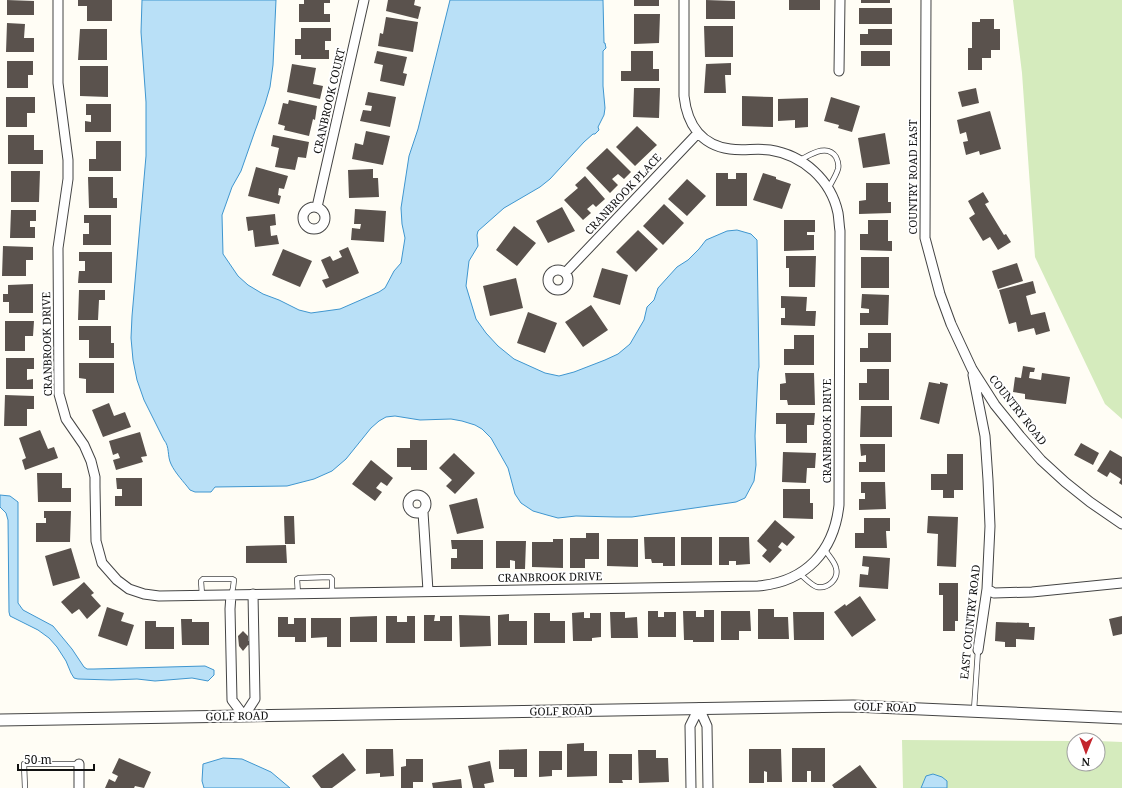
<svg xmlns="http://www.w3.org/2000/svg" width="1122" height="788" viewBox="0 0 1122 788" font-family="'Noto Serif',serif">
  <rect width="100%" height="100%" fill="#fffdf5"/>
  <path fill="#d5ebbd" d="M1013 0H1122V419L1105 404 1035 257 1022 73Z
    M902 740 1074 741V764H1098V741L1122 742V788H903Z"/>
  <path fill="#b9e0f7" stroke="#3f96cf" d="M142 0H276L273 65 270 87 265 104 255 131 241 171 232 187 222 215 223 254 238 276 248 285 263 294 279 300 299 310 311 313 340 309 379 292 385 288 394 271 401 263 405 238 402 224 401 208 409 156 418 129 450 0H603L604 43H605L606 48 603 51V86L605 108 604 115 598 127 599 130 595 134H593L584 142 550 179 540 187 504 208 478 231 477 235 478 246 469 261 466 286 476 319 486 333 498 346 514 359 545 373 559 376 574 372 605 360 618 354 630 344 644 320 647 307 654 300 658 288 677 267 688 260 699 249 706 240 727 231 737 230 751 234 757 240 759 367 758 372 755 436 756 465 754 481 745 498 736 502 632 517H616L576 516 558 518 547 515 533 511 521 503 515 494 508 468 491 438 482 429 475 425 462 421 451 419 420 420 395 416 386 417 379 421 371 428 346 459 332 471 314 479 287 486 215 487 211 492H195L190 490C184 482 175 473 171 464 167 456 170 447 164 440L144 400 137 380 133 360 131 338 132 316 146 156V102L141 32Z
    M0 495 10 496 18 502V603L23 610 53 626 72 649 84 667 87 669H94L205 666 214 670V675L208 681 192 678 155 681 137 679 111 680 78 679 74 678 71 673 66 661 57 647 49 638 38 630 10 616 9 612 8 520 6 513 0 507Z
    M223 758 242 759 271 772 290 788H204L202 781 203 764Z
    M933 774 942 777 947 781V788H921L926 776Z"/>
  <path fill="#5a524d" d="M7 0 34 1V15H7Z
    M78 0H112V21H87V6H78Z
    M304 0H330V3H324V14H330V22H299V4H304Z
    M388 0H415L414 5 421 7 418 19 386 11Z
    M634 0H659V6H634Z
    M706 0 735 1V19H706Z
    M789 0H820V10H789Z
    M861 0H890V3H861Z
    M859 8H892V24H859Z
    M634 14H660L659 43 634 44Z
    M386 17 418 22 413 52 378 46 380 33 383 34Z
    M980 19H994V29H1000V50H991V58H982V70H968V48H972V22H980Z
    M7 23 25 24 24 38H34V52H6Z
    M704 26H733V57H705Z
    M301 28H331V41H325V50H329V59H301V55H295V39H301Z
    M80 29H107V60H78Z
    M868 29H892V45H860V34H868Z
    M377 51 407 57 403 73 407 74 404 86 380 81 383 65 374 63Z
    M631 51H653V69H659V81H621V71H631Z
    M861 51H890V66H861Z
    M7 61H33V75H28V88H7Z
    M731 63V75H725L726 93H704L706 64Z
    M292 64 316 68 313 84 323 86 320 99 287 92Z
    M80 66H108V97L80 96Z
    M634 88H660L659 118 633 117Z
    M976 88 979 103 962 107 958 92Z
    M368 92 396 97 390 127 360 121 363 110 371 111 372 106 365 105Z
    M742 96 773 97V127L742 126Z
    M6 97H35V113H27V127H6Z
    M831 97 860 106 852 132 838 128 839 125 824 121Z
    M808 98V127L795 128V120L778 121V99Z
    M289 100 317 106 315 120 313 119 309 136 284 130 285 126 278 124 283 103 288 104Z
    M86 104H111V132H85V121L91 122V115H86Z
    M990 111 1001 149 980 155 979 151 966 155 963 142 968 141 966 132 960 134 957 120Z
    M637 126 657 145 635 166 616 147Z
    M366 131 390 136 383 165 352 159 355 143 363 145Z
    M885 133 890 164 863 168 858 138Z
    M8 135H34V150H43V164H8Z
    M273 135 309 142 306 158 298 157 295 170 275 167 279 148 271 146Z
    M96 141H121V171H89V159H96Z
    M607 148 631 172 624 179 618 174 612 179 618 185 610 193 586 168Z
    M256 167 288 176 284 189 279 188 278 195 281 196 279 204 248 196Z
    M373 169V178H378L379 197 349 198 348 170Z
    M11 171H40L39 202H11Z
    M716 173H728V179H736V173H747V206H716Z
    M763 173 776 177V179L791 184 782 209 753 200Z
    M585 176 605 199 596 207 593 204 587 209 591 213 583 220 564 200 578 188 575 185Z
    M88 177H113V198H117V208H89Z
    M687 179 706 196 687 216 668 199Z
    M866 183H888V202H891V213L859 214V201L866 200Z
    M983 192 989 202 985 204 1004 235 1006 234 1011 242 998 250 990 237 983 241 969 218 975 214 968 201Z
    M664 204 684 223 663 245 643 226Z
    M562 207 575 231 548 243 536 221Z
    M355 209 386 211 384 242 351 240 352 228 360 229 361 224H354Z
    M11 210H36V221H30V227H35V238H10Z
    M275 214 276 225 270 226 271 236 277 235 279 244 255 247 253 230 248 231 246 217Z
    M84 215H111V245H83V234H89V223H84Z
    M784 220H815V232H807V235H814V250L784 251Z
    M868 220H888V241H892V251L860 250V234H868Z
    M514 226 536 243 517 266 496 250Z
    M638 230 658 249 636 272 616 252Z
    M3 246 33 247V260H26V276H2Z
    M348 247 359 273 326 288 322 280 329 278 321 260 330 256 333 261 342 257 339 251Z
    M283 249 312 261 300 287 272 275Z
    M79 252H112V283H78L79 271H85V261H79Z
    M786 256H816L815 287H789V268H786Z
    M861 257H889V288H861Z
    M1017 263 1023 281 998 289 992 271Z
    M602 268 628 275 620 305 593 297Z
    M516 278 523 308 490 316 483 286Z
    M1033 281 1036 293 1026 296 1031 315 1045 312 1050 331 1036 335 1034 328 1018 332 1016 322 1009 324 999 290Z
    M33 284V313H9V302H3V294H8V285Z
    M79 290H105V300H99L98 320H78Z
    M862 294 889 295 888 325H860V313H869V309L861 308Z
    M781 296 807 297 806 311H816L815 326 781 325V318H785V308H781Z
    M591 305 608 330 583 347 565 322Z
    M528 312 557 323 545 353 517 343Z
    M5 321H34L33 336H25V351H5Z
    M79 326H111V343H114V358H89V340H79Z
    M868 333H891V362H860V348H868Z
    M794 335H814V365H784V349H794Z
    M6 358H34V369H27V380L33 379V389H6Z
    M79 363H114V393H86V379L79 378Z
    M1023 366 1035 368 1034 372H1030L1029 378 1041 380 1042 373 1070 377 1066 404 1025 399V394L1013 392 1015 377 1021 378Z
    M867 369H889V400H859V383H867Z
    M785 373H814L815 405H788L787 400H780V384L786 383Z
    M929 382 940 384V382L948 384 939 424 920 419Z
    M5 395 34 396V409H27V426H4Z
    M109 403 114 416 125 412 131 427 103 437 92 410Z
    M861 406H892V437H860Z
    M776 413H815L814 425H807V443H786V424H776Z
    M40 430 48 449 54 447 58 458 25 470 22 460 26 458 19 438Z
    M140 432 147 456 141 457 143 462 116 470 113 460 120 458 118 453 113 455 109 441Z
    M410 440H427V470H411V467H397V448H410Z
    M1081 443 1099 453 1093 465 1074 455Z
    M860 444H885V472H859V462H866V455L861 456Z
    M1110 450 1122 457V485L1119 483 1121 479 1110 472 1107 477 1097 471Z
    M783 452 816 453 815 468H807L806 483 782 482Z
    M454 453 475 473 455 494 446 486 452 480 439 468Z
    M947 454H963V490H954V498H943V490H931V474H947Z
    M371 460 393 478 387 486 381 482 376 488 382 492 375 501 352 484Z
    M37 473H62V488H71V502H38Z
    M116 478H142V506H115V496H122V489H117Z
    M861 482H885L886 509 859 510V499H865V493H861Z
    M783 489H810V503H813V519L783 518Z
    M477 498 484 528 457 534 449 505Z
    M44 511H71L70 542H36V523H46V518H44Z
    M284 516H294L295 544H285Z
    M928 516 958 517 956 567 937 566 938 534 927 533Z
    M864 518H890V531H886L887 548H855V533H864Z
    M775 520 795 537 787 546 782 542 778 547 782 550 770 563 762 556 767 550 757 541Z
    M586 533H599V559H585V568H570V538H586Z
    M644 537H675V566H663V563H652L651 559H645Z
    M681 537H712V565H681Z
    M719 537H749L750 564 736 565V561H729V565H719Z
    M553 539H563V568L532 567V542H553Z
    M607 539H638V567L607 566Z
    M451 540H483V569H451V558H457V549H452Z
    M496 541H526L525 569H515V561L510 560V568H496Z
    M286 545 287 563H246V546Z
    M71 548 80 578 53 586 45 556Z
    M863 556 890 558 888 589 859 587 860 574 868 575 869 567 862 566Z
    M84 582 94 593 91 595 101 606 87 619 79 609 72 614 61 602Z
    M939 583H958V621H955V631H943V595H939Z
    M860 596 876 620 852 637 834 612 845 604 846 606Z
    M107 607 124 613 121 621 134 625 127 646 98 636Z
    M758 609H774V617H788L789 639H758Z
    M704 610H714V642H693V640H684L683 611H696V617H704Z
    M648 611H658V617H664V612H676V637H648Z
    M721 611H750L751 631H739V640H721Z
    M584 612V618H590V613H601V637L592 638V641H573L572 613Z
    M610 612H625V618L637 617 638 638H611Z
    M793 612H824V640H794Z
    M534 613H550V621H565V643H534Z
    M509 614V621H527V645H498V615Z
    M424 615H435L434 621H440V616H452V641H424Z
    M459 615 490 616 491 646 460 647Z
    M377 616V642H350V617Z
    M386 616H397V622H407V616H415V643H386Z
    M1122 616V634L1113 636 1109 619Z
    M278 617H288V624H294V618H306V642H295V637H278Z
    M311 618H341V647H327V637L311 638Z
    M181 619H192V622H209V645H182Z
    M145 621H156V627H174V649H145Z
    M996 622 1029 623V627H1035L1034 640 1016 639V647H1005V642L995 641Z
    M243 631 248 636V641H250V645H248L243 651 239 646 238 636Z
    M584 743V751H597V776L567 777V744Z
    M792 748H825V782H811V771H807V782H792Z
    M366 749H393L394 776 380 777V773L366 774Z
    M527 749V777H514V769H499V750Z
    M749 749H781L782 782H767V772L764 771V783H749Z
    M638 750H656V758H668L669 782 639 783Z
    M539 751H562V770H552V776L539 777Z
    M343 753 356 770 332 788H321L312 776Z
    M609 754H632V780H622L623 783H609Z
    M119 758 151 772 144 788 135 786 134 788H105L109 779 115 782 118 776 112 773Z
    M406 759H423V782H413V788H401V767L406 766Z
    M490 761 494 782 484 784 485 788H473L468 766Z
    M860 765 877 788H834L832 785Z
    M461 779 462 788H433L432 783Z"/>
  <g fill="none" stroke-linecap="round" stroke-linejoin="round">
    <g stroke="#444" stroke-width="6">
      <path id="service" d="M800 160C810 155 827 143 836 157 838 161 839 165 838 169 836 176 831 183 828 189
        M800 574C805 578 811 585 817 587 828 589 839 579 836 568 835 562 828 555 825 550
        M298 594 297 579 299 578 330 577 332 579V593
        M202 595 201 581 203 579H232L234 580 233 588 231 595
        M974 710 978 650
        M25 788 24 764H79"/>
    </g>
    <g stroke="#444" stroke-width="11">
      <path id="minor" d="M58 0V83L68 160V179L58 248 59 394 66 419 84 445 91 461 95 477V487L96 541 102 563 117 580 129 589 144 594 159 596 758 586C806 582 834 551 839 505L840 231C839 225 839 219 838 213 831 180 803 155 770 150 757 148 743 151 730 149 700 145 687 123 684 96V0
        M926 0 925 238 940 294 951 324 972 369 995 405 1020 436 1041 460 1065 482 1090 502 1122 524
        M839 71 840 0
        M317 207 364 0
        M303 218a11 11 0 1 1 22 0a11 11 0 1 1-22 0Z
        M548 280a10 10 0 1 1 20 0a10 10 0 1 1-20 0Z
        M565 273 698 133
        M973 375 985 436 988 480 990 526 987 589 978 650
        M408 504a9 9 0 1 1 18 0a9 9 0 1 1-18 0Z
        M423 512 428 591
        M987 589 994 593 1032 592 1122 583
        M231 595 230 609 232 700 244 716 255 699 253 594
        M699 708 707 726 708 788
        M79 764V788
        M691 788 690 726 699 708"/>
    </g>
    <g stroke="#444" stroke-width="13">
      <path id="tertiary" d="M0 720 853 706 1122 718"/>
    </g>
    <use href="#service" stroke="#fff" stroke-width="4.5"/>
    <use href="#minor" stroke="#fff" stroke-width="9"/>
    <use href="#tertiary" stroke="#fff" stroke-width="11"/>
  </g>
  <g text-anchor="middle" stroke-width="4" stroke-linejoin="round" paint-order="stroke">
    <g font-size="11" fill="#111" stroke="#fff">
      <text transform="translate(329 101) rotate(-77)" y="4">CRANBROOK COURT</text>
      <text transform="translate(913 177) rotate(-90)" y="4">COUNTRY ROAD EAST</text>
      <text transform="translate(623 194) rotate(-47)" y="4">CRANBROOK PLACE</text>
      <text transform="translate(47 344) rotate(-91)" y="4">CRANBROOK DRIVE</text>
      <text transform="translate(1018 410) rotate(52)" y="4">COUNTRY ROAD</text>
      <text transform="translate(827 431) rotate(-90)" y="4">CRANBROOK DRIVE</text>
      <text transform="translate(550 577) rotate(-1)" y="4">CRANBROOK DRIVE</text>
      <text transform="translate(970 622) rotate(-84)" y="4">EAST COUNTRY ROAD</text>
      <text transform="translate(885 707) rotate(2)" y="4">GOLF ROAD</text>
      <text transform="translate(561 711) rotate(-1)" y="4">GOLF ROAD</text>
      <text transform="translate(237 716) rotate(-1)" y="4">GOLF ROAD</text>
    </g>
  </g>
  <g transform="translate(1086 752) rotate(181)"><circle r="19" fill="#ffffff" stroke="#a0a0a0"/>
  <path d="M0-3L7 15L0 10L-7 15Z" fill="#c4262e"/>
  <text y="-6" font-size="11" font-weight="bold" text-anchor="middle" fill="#111111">N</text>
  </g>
  <path d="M18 764v6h76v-6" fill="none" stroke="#111111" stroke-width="2"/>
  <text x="24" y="764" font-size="12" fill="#111111" stroke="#ffffff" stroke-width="3" paint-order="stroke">50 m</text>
</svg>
